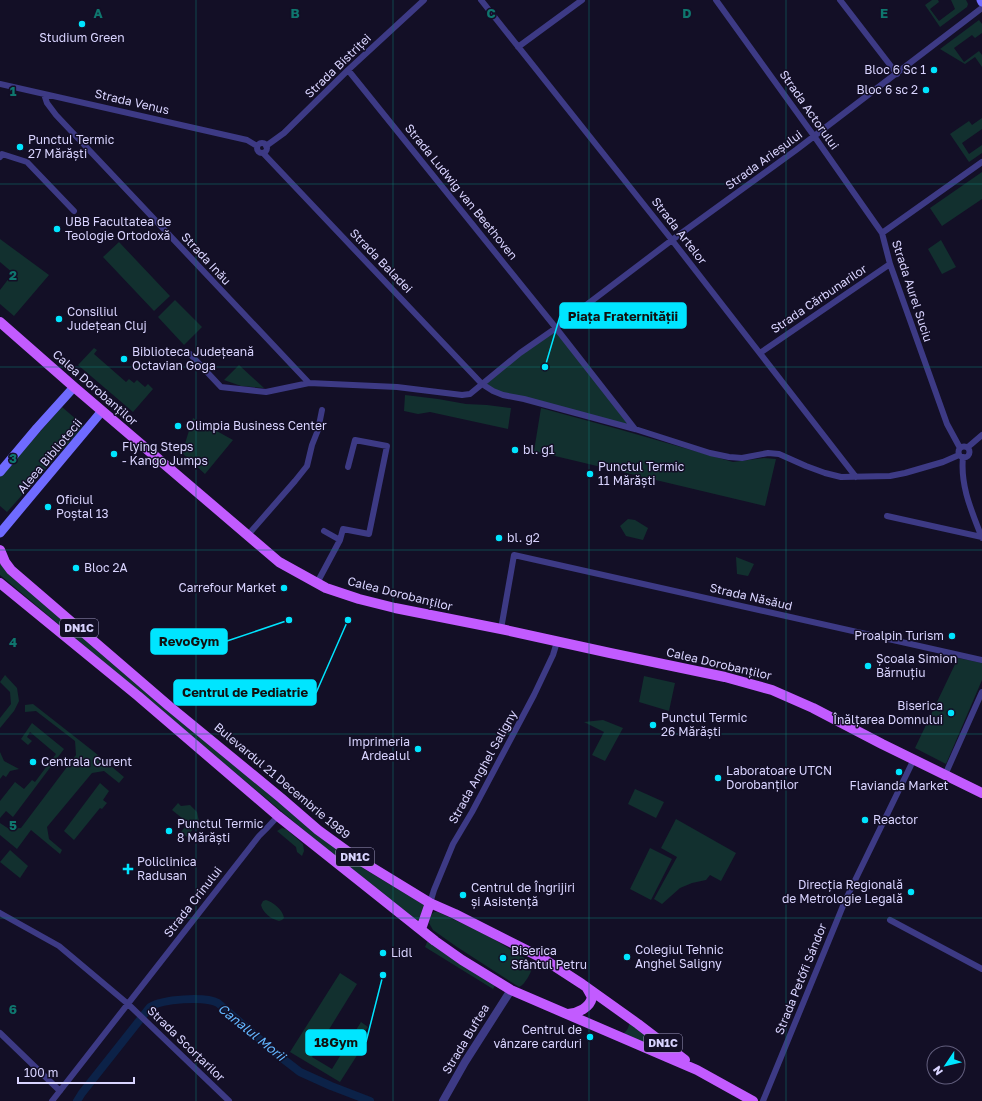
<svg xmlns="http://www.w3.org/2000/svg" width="982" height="1101" viewBox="0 0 982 1101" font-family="'Golos Text',sans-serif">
  <rect width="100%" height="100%" fill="#130f26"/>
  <path fill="#12302f" d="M932 0H938L939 2 930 9 939 21 955 9 951 0H966L968 4 967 7 940 27 925 5Z
    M979 20 982 24V33L975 38 972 35 954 48 964 62 979 51 982 55V67L975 57 965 64 940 49Z
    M982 118V129L962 143 969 154 982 145V153L969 162 950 134 969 121 972 125Z
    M982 172V199L942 226 930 208Z
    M0 239 49 275 14 316 0 304V290L13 273 0 262Z
    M941 240 956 267 942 274 928 249Z
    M119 242 170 296 154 311 103 257Z
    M175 300 202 327 184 345 158 317Z
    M556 328 635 429 503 395 482 384Z
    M94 348 97 350 94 354 126 382 129 379 134 383 137 380 145 387 148 384 153 389 133 412 78 365Z
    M239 365 264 388 241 386 224 380Z
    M405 395 438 399 466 404 487 405 511 408 508 429 430 412 418 414 404 411Z
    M62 407 84 426 7 512 0 506V477Z
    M541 408 618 429 733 462 764 458 776 459 765 506 534 451Z
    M193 418 233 440 205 474 182 453Z
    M628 519 635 520 648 528 643 540 626 536 620 526Z
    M736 557 754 564 748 576 737 574Z
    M0 564 333 846 366 870 426 906 418 924 312 837 0 575Z
    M958 658 982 663V680L946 764 915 748Z
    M5 675 17 688 19 701 14 711 0 728V718L11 704 10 692 0 682Z
    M644 676 675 683 669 711 639 702Z
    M33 704 93 751 124 777 119 783 104 771 92 773 47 827 49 839 62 850 60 854 31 830 17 849 0 835V823L9 829 21 828 76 755 75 741 36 711 25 712V705Z
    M603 720 623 728 605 761 592 755 604 732 584 722Z
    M32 723 64 749 13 817 6 811 0 818V801L15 782 24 789 32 780 35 782 56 754 30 732 27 737 32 741 28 745 21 739Z
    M0 752 4 761 19 769 10 771 6 777 3 775 0 779Z
    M100 783 109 791 103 800 107 803 102 809 100 808 74 840 64 831Z
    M635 789 664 802 656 818 628 804Z
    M178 803 181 806 190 805 197 812 199 821 187 837 181 832 188 823 172 810Z
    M676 819 736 853 721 881 710 875 706 880 692 883 680 888 662 904 654 899 677 857 661 848Z
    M282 828 286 829 303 844 304 851 302 856 297 852 296 847 277 831Z
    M650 848 672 859 651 900 630 889Z
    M10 850 28 866 20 878 0 862Z
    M266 900C273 902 283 910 284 918L282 920 279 921C271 919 263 913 261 905L263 901Z
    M434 912H438L485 934 533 963C533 970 525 985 519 987L457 947 433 930 429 923 431 915Z
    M428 940 496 984 493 989 425 947Z
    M340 973 357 984 312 1057 332 1069 361 1022 368 1027 358 1042 363 1046 340 1082 290 1052Z
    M629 1020 691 1066 621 1036C627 1031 630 1027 629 1020Z"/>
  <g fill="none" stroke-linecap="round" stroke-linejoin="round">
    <path stroke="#0c2248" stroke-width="8" d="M77 1101 82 1093 150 1007C162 999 205 996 218 1003L278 1055 300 1072 331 1086 370 1101"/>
    <path stroke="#3d3a85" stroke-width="6" d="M481 0 668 235 856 477
      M716 0 814 136 882 233 890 264 947 424 960 448
      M840 0 897 74
      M518 47 582 0
      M348 70 556 328 635 429
      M0 84 247 140 257 146
      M44 94 47 103 56 115 309 383
      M257 148a5 5 0 1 1 10 0a5 5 0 1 1-10 0Z
      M266 146 284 133 348 70 424 0
      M263 153 482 384 493 391 503 395 524 399 635 429 710 453 729 457 742 458 768 453 779 454 806 466 825 473 841 477 890 476 905 473 943 462 959 455
      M0 157 2 154 27 162 74 211
      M882 233 982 162
      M760 353 890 264
      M190 354 221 387 266 392 309 383 397 387 462 395 470 394 520 353 556 328 672 240 796 150 982 8
      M958.5 452a5.5 5.5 0 1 1 11 0a5.5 5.5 0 1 1-11 0Z
      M968 447 982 435
      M963 457C960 486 972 512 982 538
      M887 516 982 537
      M247 536 295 481 307 466 312 445 318 430 322 410
      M340 540 343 529 369 534 387 446 355 440 348 467
      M317 583 340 540 324 531
      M501 629 514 555 982 660
      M945 775 982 692
      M430 903 434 890 453 844 472 812 534 695 553 655 557 642
      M0 913 59 946 128 1004 229 1101
      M890 920 982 969
      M0 1033 60 1091
      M52 1101 259 836 266 829 278 816
      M763 1101 845 901 914 759"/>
    <path stroke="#3d3a85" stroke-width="8" d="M443 1101 465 1062 511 990"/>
    <path stroke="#6f6bff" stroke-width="9" d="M981 0 982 2
      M0 472 37 428 74 387
      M0 533 102 411"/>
    <path stroke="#c25bff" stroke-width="10" d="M0 322 74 387 279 562 326 588 359 599 395 608 501 629 610 653 725 677 772 690 813 708 882 744 982 793
      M0 550 5 562 11 570 169 706 281 798 318 830 340 846 358 859 430 903 455 914 542 958 582 984 638 1024 685 1060
      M0 583 138 696 278 816 435 941 462 960 511 990 697 1070 753 1101
      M421 929 430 903
      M568 1014C578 1013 590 1008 592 997L587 988"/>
  </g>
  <path fill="none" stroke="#0f766e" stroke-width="1" stroke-opacity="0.55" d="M196 0V1101M393 0V1101M589 0V1101M786 0V1101M0 184H982M0 367H982M0 550H982M0 734H982M0 918H982"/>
  <g fill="#00e5ff" stroke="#130f26" stroke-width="1.5">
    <circle cx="82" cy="24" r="4"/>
    <circle cx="934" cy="70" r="4"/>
    <circle cx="926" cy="90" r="4"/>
    <circle cx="20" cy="147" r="4"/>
    <circle cx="57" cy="229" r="4"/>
    <circle cx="59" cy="319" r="4"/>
    <circle cx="124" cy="359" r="4"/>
    <circle cx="178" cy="426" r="4"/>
    <circle cx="515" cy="450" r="4"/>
    <circle cx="114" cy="454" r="4"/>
    <circle cx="590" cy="474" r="4"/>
    <circle cx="48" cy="507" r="4"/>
    <circle cx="499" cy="538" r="4"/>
    <circle cx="76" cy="568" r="4"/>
    <circle cx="284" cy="588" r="4"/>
    <circle cx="952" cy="636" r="4"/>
    <circle cx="868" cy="666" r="4"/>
    <circle cx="951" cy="713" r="4"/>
    <circle cx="653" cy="725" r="4"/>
    <circle cx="418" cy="749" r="4"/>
    <circle cx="33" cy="762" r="4"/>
    <circle cx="899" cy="772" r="4"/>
    <circle cx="718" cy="778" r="4"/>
    <circle cx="865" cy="820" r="4"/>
    <circle cx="169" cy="831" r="4"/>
    <path d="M126 863h4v4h4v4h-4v4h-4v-4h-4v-4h4z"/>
    <circle cx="911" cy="892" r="4"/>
    <circle cx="463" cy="895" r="4"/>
    <circle cx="383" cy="953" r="4"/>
    <circle cx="627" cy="957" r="4"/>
    <circle cx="503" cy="958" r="4"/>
    <circle cx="590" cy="1037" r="4"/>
  </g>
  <g text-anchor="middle" stroke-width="3" stroke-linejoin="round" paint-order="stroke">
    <g fill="#130f26" stroke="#9e99be" stroke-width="1">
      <rect x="60" y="619" width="38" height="18" rx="3"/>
      <rect x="336" y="848" width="38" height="18" rx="3"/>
      <rect x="644" y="1034" width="38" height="18" rx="3"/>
    </g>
    <g font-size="11" font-weight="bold" fill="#d9d4ff">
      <text x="79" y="632">DN1C</text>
      <text x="355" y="861">DN1C</text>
      <text x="663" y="1047">DN1C</text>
    </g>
    <g font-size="12" fill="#d9d4ff" stroke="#130f26" text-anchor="start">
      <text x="82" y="42" text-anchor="middle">Studium Green</text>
      <text x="926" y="74" text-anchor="end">Bloc 6 Sc 1</text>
      <text x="918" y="94" text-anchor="end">Bloc 6 sc 2</text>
      <text x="28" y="144">Punctul Termic<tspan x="28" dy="14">27 Mărăști</tspan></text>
      <text x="65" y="226">UBB Facultatea de<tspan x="65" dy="14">Teologie Ortodoxă</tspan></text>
      <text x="67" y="316">Consiliul<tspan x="67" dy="14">Județean Cluj</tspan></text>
      <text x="132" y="356">Biblioteca Județeană<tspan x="132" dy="14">Octavian Goga</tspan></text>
      <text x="186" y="430">Olimpia Business Center</text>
      <text x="122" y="451">Flying Steps<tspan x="122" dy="14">- Kango Jumps</tspan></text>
      <text x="523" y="454">bl. g1</text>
      <text x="598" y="471">Punctul Termic<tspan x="598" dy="14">11 Mărăști</tspan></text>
      <text x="56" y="504">Oficiul<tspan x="56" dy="14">Poștal 13</tspan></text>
      <text x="507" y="542">bl. g2</text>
      <text x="84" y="572">Bloc 2A</text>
      <text x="276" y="592" text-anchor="end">Carrefour Market</text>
      <text x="944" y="640" text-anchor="end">Proalpin Turism</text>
      <text x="876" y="663">Școala Simion<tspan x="876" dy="14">Bărnuțiu</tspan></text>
      <text x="943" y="710" text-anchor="end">Biserica<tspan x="943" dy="14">Înălțarea Domnului</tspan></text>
      <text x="661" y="722">Punctul Termic<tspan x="661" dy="14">26 Mărăști</tspan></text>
      <text x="410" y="746" text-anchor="end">Imprimeria<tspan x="410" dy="14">Ardealul</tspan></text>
      <text x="41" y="766">Centrala Curent</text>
      <text x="726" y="775">Laboratoare UTCN<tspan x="726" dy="14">Dorobanților</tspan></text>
      <text x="899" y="790" text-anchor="middle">Flavianda Market</text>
      <text x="873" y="824">Reactor</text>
      <text x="177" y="828">Punctul Termic<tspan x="177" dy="14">8 Mărăști</tspan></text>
      <text x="137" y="866">Policlinica<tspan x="137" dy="14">Radusan</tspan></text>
      <text x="903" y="889" text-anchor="end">Direcția Regională<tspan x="903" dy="14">de Metrologie Legală</tspan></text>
      <text x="471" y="892">Centrul de Îngrijiri<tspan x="471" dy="14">și Asistență</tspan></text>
      <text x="635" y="954">Colegiul Tehnic<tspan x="635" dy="14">Anghel Saligny</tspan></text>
      <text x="511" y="955">Biserica<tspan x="511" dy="14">Sfântul Petru</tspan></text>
      <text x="391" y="957">Lidl</text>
      <text x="582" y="1034" text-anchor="end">Centrul de<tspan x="582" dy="14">vânzare carduri</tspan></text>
    </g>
    <g font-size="12" fill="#d9d4ff" stroke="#130f26">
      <text transform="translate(338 66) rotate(-44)" y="4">Strada Bistriței</text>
      <text transform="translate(132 102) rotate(13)" y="4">Strada Venus</text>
      <text transform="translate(809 110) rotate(55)" y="4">Strada Actorului</text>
      <text transform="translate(764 160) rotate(-36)" y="4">Strada Arieșului</text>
      <text transform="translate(461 192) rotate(51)" y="4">Strada Ludwig van Beethoven</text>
      <text transform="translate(679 231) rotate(52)" y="4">Strada Artelor</text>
      <text transform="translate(206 259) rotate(47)" y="4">Strada Inău</text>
      <text transform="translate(381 261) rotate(46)" y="4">Strada Baladei</text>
      <text transform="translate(912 291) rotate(72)" y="4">Strada Aurel Suciu</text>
      <text transform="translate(819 299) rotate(-34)" y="4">Strada Cărbunarilor</text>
      <text transform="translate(95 388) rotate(41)" y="4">Calea Dorobanților</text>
      <text transform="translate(50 456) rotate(-50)" y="4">Aleea Bibliotecii</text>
      <text transform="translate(400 594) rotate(14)" y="4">Calea Dorobanților</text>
      <text transform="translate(751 597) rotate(13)" y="4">Strada Năsăud</text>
      <text transform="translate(719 664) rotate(13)" y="4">Calea Dorobanților</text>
      <text transform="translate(483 767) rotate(-61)" y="4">Strada Anghel Saligny</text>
      <text transform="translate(282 781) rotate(40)" y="4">Bulevardul 21 Decembrie 1989</text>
      <text transform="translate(193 902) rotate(-52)" y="4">Strada Crinului</text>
      <text transform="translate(801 979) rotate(-68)" y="4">Strada Petőfi Sándor</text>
      <text transform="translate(466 1039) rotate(-59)" y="4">Strada Buftea</text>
      <text transform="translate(186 1044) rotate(44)" y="4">Strada Scorțarilor</text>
    </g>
    <g font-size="13" font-style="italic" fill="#62b6ff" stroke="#130f26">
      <text transform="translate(252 1032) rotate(39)" y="5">Canalul Morii</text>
    </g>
  </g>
  <g font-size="13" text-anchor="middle" font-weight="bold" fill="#0f766e" stroke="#130f26" stroke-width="3" stroke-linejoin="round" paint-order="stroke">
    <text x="98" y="18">A</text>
    <text x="295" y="18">B</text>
    <text x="491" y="18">C</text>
    <text x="687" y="18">D</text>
    <text x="884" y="18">E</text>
    <text x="13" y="96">1</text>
    <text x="13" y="280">2</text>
    <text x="13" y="463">3</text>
    <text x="13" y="647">4</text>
    <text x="13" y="830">5</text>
    <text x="13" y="1014">6</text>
  </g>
  <path fill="none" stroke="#00e5ff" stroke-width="1.5" d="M545 367L560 316M289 620L227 641M348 620L316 693M383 975L366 1042"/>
  <g fill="#00e5ff" stroke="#130f26" stroke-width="1.5">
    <circle cx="545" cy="367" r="4"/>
    <circle cx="289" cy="620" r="4"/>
    <circle cx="348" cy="620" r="4"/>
    <circle cx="383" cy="975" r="4"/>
  </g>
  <g fill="#00e5ff" stroke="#00e5ff" stroke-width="1.5">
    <rect x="560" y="303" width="126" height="25" rx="4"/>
    <rect x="151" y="629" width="76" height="25" rx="4"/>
    <rect x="174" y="680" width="142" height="25" rx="4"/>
    <rect x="306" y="1030" width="60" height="25" rx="4"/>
  </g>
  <g font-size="13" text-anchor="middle" font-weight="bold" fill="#111">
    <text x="623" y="321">Piața Fraternității</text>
    <text x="189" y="646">RevoGym</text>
    <text x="245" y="697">Centrul de Pediatrie</text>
    <text x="336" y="1047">18Gym</text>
  </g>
  <g transform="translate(946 1065) rotate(235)"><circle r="19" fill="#130f26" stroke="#625e7d"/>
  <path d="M0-3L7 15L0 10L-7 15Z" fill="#00e5ff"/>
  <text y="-6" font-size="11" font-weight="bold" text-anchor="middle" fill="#d9d4ff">N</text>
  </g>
  <path d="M18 1077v6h116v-6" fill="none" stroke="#d9d4ff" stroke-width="2"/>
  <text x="24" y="1077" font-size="12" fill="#d9d4ff" stroke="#130f26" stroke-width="3" paint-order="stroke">100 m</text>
</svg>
